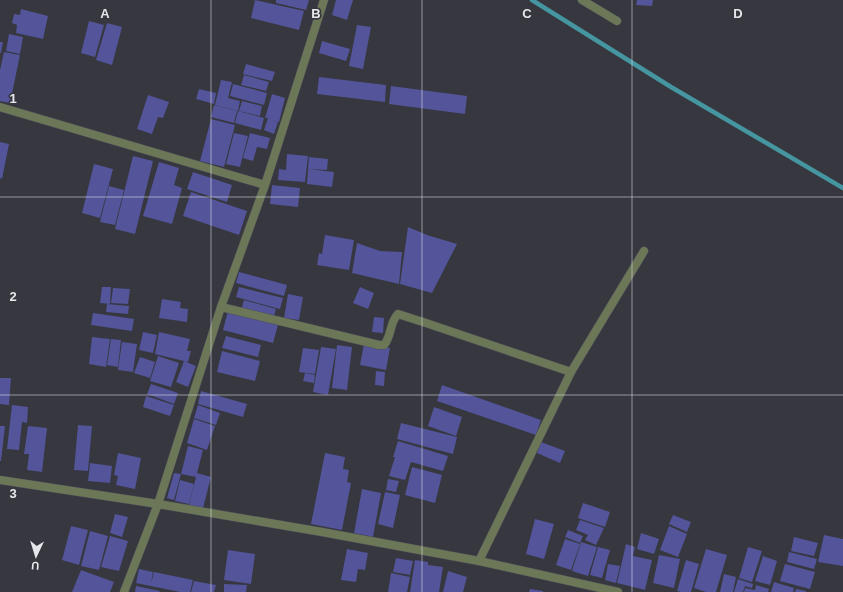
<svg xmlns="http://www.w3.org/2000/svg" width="843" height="592" viewBox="0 0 843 592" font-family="Arial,sans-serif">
  <rect width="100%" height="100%" fill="#36373f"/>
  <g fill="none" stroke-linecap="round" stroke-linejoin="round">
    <path stroke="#4596a0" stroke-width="4.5" d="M532 0 671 87 843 188"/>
  </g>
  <path fill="#535499" d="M255 0 304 11 299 30 251 18Z
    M276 0H309L306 10 276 3Z
    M336 0H353L347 20 332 15Z
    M637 0H653L652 6 636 5Z
    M21 9 48 16 43 39 16 33 17 25 12 23 14 14 20 15Z
    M89 21 104 25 95 57 81 53Z
    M107 23 122 27 112 65 96 60Z
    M357 25 371 27 363 69 349 66Z
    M9 34 23 37 20 54 6 51Z
    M322 41 350 49 346 61 319 53Z
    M0 42H3L1 53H0Z
    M4 52 20 55 10 103 0 101V70Z
    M246 64 275 72 272 81 243 74Z
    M244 75 269 82 266 91 241 85Z
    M319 77 386 85 385 102 317 94Z
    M221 80 232 82 228 98 240 101 238 111 215 105Z
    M233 84 267 93 264 105 230 96Z
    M391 86 467 96 465 114 389 104Z
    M199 89 216 93 214 104 196 99Z
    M272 94 285 98 279 122 272 120 278 122 274 134 264 130 268 118H265Z
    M148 95 169 102 163 118 158 117 152 134 137 129Z
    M242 101 262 106 260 116 239 111Z
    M214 105 237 111 234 123 211 117Z
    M238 111 264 118 261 130 235 123Z
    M211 119 235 125 224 167 200 161Z
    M234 133 248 136 240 167 226 164Z
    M250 133 270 138 267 149 257 147 253 161 243 158Z
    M0 142 9 144 2 179 0 178Z
    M287 154 308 156 305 182 278 180 279 169 286 170Z
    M133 156 153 161 135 234 115 229Z
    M309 157 328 159 327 170 308 169Z
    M159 162 179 168 174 185 182 188 172 224 143 216Z
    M94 164 113 169 100 218 82 213Z
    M308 169 334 172 332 187 307 184Z
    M193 172 232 185 227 202 187 189Z
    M272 185 300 188 298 207 270 204Z
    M109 186 124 190 115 225 100 222Z
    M191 192 247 211 239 235 183 216Z
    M408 227 427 235 457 244 432 293 400 284Z
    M325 235 354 240 349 270 317 265 319 253 322 254Z
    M357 243 380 251 402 252 399 284 352 273Z
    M239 272 287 285 284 296 236 283Z
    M102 287H111L110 304 100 303Z
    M239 287 283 298 280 309 236 297Z
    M360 287 374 293 368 309 353 303Z
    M113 288 130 289 128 304 111 303Z
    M288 294 303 297 299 320 284 318Z
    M162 299 181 302 180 308 188 309 187 322 159 318Z
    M244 300 276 309 273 319 241 310Z
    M107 304 129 306 128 314 106 312Z
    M228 311 278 325 273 343 223 330Z
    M93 313 134 319 132 331 91 325Z
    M374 317 384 318 383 333 372 332Z
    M143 332 157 335 153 353 139 350Z
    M159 332 190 339 187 351H191L188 362 155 354Z
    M226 336 261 345 258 357 222 348Z
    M92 337 110 339 106 367 89 364Z
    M111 339 121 340 118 367 107 365Z
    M122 342 137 344 133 372 118 370Z
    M364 344 390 348 386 370 360 365Z
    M337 345 352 347 347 390 332 388Z
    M321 347 336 349 328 395 313 392Z
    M303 348 319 350 315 374 299 372Z
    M222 351 260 361 255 381 217 372Z
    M158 356 179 363 171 387 150 381Z
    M140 357 155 362 150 378 134 373Z
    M184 361 196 366 188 387 176 382Z
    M376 371 385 372 384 386 375 385Z
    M305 373 315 375 314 383 303 381Z
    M0 378H11L9 405 0 404Z
    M151 384 178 393 174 404 147 394Z
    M442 385 541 420 536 435 437 401Z
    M201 391 247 404 243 417 198 404Z
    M146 396 174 405 170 416 143 407Z
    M12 405 28 407 27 423 22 422 19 450 7 449Z
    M198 405 220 413 216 425 194 418Z
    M434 407 462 417 456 436 428 426Z
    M194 419 215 426 207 450 187 443Z
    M401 423 457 437 453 454 397 439Z
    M78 425 92 426 88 471 74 470Z
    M0 426H5L1 461H0Z
    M28 426 47 428 42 472 27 470 29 454H24Z
    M398 441 448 456 443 471 411 462 405 480 389 476 395 457H393Z
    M541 442 565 451 560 463 537 453Z
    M188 446 203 450 197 473 211 477 203 508 189 505 196 477 181 474Z
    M118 453 141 458 135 489 116 485 118 476 114 475Z
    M325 453 345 457 343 469 349 470 347 482 351 483 342 530 311 524Z
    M90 463 112 466 110 483 88 481Z
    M412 467 442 475 435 503 405 495Z
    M174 473 181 474 174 500 167 498Z
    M388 479 399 481 396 492 386 490Z
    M180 480 194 484 189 504 175 501Z
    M362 489 381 493 373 537 354 533Z
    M385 492 400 495 393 528 378 524Z
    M583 503 610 512 605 527 578 518Z
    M115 514 128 517 122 537 110 533Z
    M673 515 691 522 687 532 669 524Z
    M535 519 554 524 544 559 526 554Z
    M580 520 604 528 596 545 585 540 588 535 576 530Z
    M71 526 88 530 79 565 62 560Z
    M669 526 687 534 678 557 660 550Z
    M568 530 583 536 580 543 565 537Z
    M90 531 108 536 99 570 81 566Z
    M641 533 659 539 654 554 637 549Z
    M824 535 843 539V566L818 562Z
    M110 536 128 541 119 571 101 567Z
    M794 537 818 543 814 556 791 551Z
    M565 539 580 544 571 570 556 565Z
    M581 542 597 547 588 576 572 571Z
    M626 544 635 547 633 556 652 560 645 590 617 583Z
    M598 547 610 550 602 578 590 575Z
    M748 547 762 551 752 582 739 578Z
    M347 549 368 553 365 570 358 569 356 582 341 580Z
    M706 549 727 555 716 592H706L694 588Z
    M228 550 255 554 251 584 224 580Z
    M789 552 817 559 814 569 787 562Z
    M659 555 680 559 674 588 653 583Z
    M763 556 777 561 770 585 755 581Z
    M396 558 413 561 410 575 393 572Z
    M415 560 428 562V565L443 567 439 592H410Z
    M686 560 699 564 691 592H681L677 591Z
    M608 564 620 566 616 583 605 580Z
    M785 564 815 572 810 589 780 581Z
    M139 569 153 572 151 584 154 572 193 580 190 592H180L136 583Z
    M81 570 114 582 110 592H72Z
    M448 571 467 577 463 592H443Z
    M391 573 410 577 407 592H388Z
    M724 574 736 577 733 592H720Z
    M738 579 753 584 752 588 745 586 743 592H734Z
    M194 581 216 585 214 592H191Z
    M774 582 794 588 793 592H771Z
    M224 584 247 585 246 592H224Z
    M756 585 769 589 768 592H744L745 588 755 590Z
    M136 586 160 591 159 592H135Z
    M530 589 543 591V592H529Z
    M796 589 806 591V592H795Z"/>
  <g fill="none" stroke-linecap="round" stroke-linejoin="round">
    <g stroke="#52535b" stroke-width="9">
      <path id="service" d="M571 372 644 251"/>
    </g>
    <g stroke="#52535b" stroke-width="9">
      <path id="minor" d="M582 0 617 21
        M0 107 265 185
        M221 307 379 345H384C392 336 389 323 398 314L426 323 571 372 479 561
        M0 480 158 504 322 532 479 561 618 592
        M124 592 158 504 221 307 265 185 324 0"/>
    </g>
    <use href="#service" stroke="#6b7757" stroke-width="8"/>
    <use href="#minor" stroke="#6b7757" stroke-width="8"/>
  </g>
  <path fill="none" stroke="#e6e7ec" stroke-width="1" stroke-opacity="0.55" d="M211 0V592M422 0V592M632 0V592M0 197H843M0 395H843"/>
  <g font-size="13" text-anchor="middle" font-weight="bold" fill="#e6e7ec" stroke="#36373f" stroke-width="3.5" stroke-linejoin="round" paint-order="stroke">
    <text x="105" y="18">A</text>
    <text x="316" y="18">B</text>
    <text x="527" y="18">C</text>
    <text x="738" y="18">D</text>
    <text x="13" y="103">1</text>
    <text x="13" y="301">2</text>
    <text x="13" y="498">3</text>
  </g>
  <g transform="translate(36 556) rotate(184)" stroke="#36373f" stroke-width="3" paint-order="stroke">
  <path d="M0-3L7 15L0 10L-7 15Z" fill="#e6e7ec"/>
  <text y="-6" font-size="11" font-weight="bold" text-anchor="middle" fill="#e6e7ec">U</text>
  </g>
</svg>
